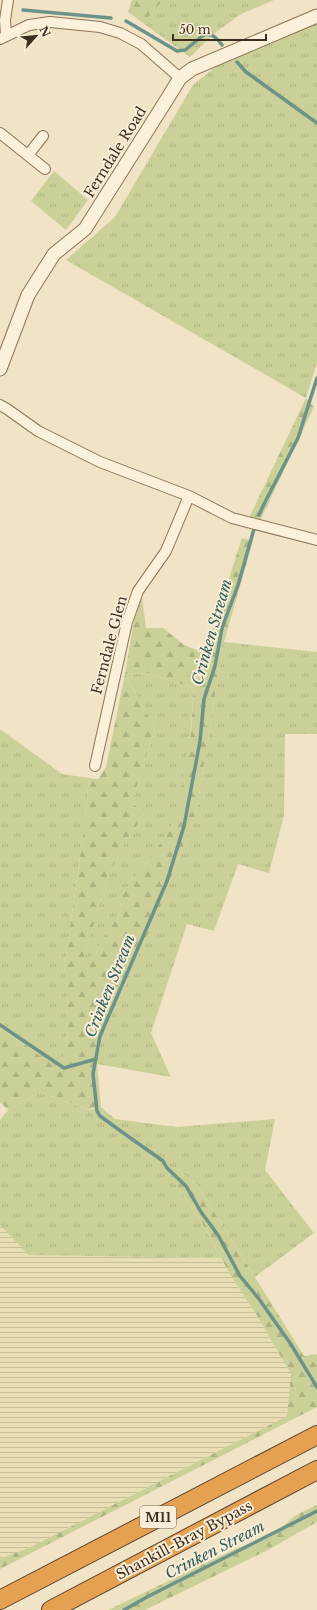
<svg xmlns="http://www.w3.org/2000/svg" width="317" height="1610" viewBox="0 0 317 1610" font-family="'Libre Baskerville',serif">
  <defs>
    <pattern id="farmland-rules" width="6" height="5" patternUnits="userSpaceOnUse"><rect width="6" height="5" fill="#e7deb2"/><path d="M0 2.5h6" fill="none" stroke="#c7bf99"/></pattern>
    <pattern id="grass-tufts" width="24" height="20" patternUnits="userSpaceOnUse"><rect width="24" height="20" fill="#cad098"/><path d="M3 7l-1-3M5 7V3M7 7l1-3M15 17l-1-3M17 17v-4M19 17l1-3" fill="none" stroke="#aeb383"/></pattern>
    <pattern id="forest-firs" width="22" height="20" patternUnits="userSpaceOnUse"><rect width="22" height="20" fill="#cad098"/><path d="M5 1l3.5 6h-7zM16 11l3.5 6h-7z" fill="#aeb383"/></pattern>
  </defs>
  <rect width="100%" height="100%" fill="#f1e3c5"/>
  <path fill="url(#farmland-rules)" d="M0 1225 30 1255 221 1258 231 1276 256 1314 291 1374 287 1416 35 1545 0 1559Z"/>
  <path fill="url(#grass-tufts)" d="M154 0H274L241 14 215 33 190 57 143 23Z
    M317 23V363L306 398 66 260 115 217 193 85 218 65Z
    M54 171 88 200 66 230 31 201Z
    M224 642 317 652V734H285L284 815 269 873 238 864 214 931 187 924 151 1033 171 1077 97 1064 101 1039 159 910 196 813Z
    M147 673 194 688 185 805 159 845 122 894 119 915 79 976 105 883 124 844 144 815 132 802 155 728 125 674Z
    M0 729 62 774 89 778 84 828 64 971 68 985 66 1051 57 1068 0 1028Z
    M39 1092 90 1110 101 1107 115 1119 177 1127 275 1119 265 1170 314 1233 255 1277 198 1186 174 1167 171 1178 201 1221 221 1258 29 1255 0 1225V1120L8 1110Z"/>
  <path fill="url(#forest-firs)" fill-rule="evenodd" d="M132 0H163L143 23 128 12Z
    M306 398 314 407 259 523 248 520Z
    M242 538 253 541 224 642 196 813 159 910 101 1039 97 1064 101 1107 88 1109 39 1092 8 1110 0 1102V1028L57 1068 66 1051 68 985 64 971 84 828 89 778 98 779 106 767 125 674 134 620 142 597 146 628H163L184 645 205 653ZM147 673 194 688 191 733 180 798 185 805 159 845 122 894 119 915 80 973 105 883 124 844 144 815 132 802 155 728 125 674Z
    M173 1166 198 1186 304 1356 317 1354V1407L0 1569V1559L35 1545 287 1416 291 1374 256 1314 231 1276 201 1221 171 1178Z
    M317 1505V1522L268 1550 145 1610H108L237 1548 270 1537 296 1515Z"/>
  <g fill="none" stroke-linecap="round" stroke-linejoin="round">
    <path stroke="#6d9389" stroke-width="3.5" d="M23 10 111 18
      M126 21 177 51 185 50 205 34C213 33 218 39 222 45
      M237 62 246 72 317 123
      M259 515 264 504 298 438 317 378
      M254 529 238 585 222 628 215 666 204 699 200 741 184 826 167 881 100 1036 93 1074 97 1111 100 1116 129 1137 163 1161 167 1168 186 1186 201 1212 218 1235 240 1276 259 1299 290 1343 317 1387
      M0 1025 64 1068 96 1059
      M124 1610 147 1597 317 1511"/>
    <g stroke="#8d745a" stroke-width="12">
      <path id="minor" d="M6 35 5 20 8 0
        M0 39 29 25 50 22 100 27 120 33 141 44 180 78
        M0 133 45 169
        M28 155 43 136
        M0 405 7 409 38 431 100 462 189 496 232 518 317 540
        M95 766 127 622 138 591 166 551 189 496"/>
    </g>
    <g stroke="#8d745a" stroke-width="15">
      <path id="tertiary" d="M0 369 28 295 54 254 85 229 169 96 180 78 192 69 317 16"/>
    </g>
    <g stroke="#5b422e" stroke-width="20">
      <path id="motorway" d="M0 1600 317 1435
        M51 1610 317 1470"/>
    </g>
    <use href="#minor" stroke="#fbf0da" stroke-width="10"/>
    <use href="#tertiary" stroke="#fbf0da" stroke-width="13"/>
    <use href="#motorway" stroke="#e4a152" stroke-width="18"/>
  </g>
  <g text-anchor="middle" stroke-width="4" stroke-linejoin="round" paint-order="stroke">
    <rect fill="#f8edd6" stroke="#756756" stroke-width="1" x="140" y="1506" width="36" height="22" rx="3"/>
    <g font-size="13" font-weight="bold" fill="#3d2d1f">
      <text x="158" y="1522">M11</text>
    </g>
    <g font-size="14" fill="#3d2d1f" stroke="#f8edd6">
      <text transform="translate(115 152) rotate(-58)" y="5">Ferndale Road</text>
      <text transform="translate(109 645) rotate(-75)" y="5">Ferndale Glen</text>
      <text transform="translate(184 1540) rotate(-28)" y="5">Shankill-Bray Bypass</text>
    </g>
    <g font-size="15" font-style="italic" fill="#2d5d59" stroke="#f8edd6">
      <text transform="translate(212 632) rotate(-74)" y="5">Crinken Stream</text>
      <text transform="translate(110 986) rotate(-68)" y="5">Crinken Stream</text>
      <text transform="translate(215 1550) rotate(-27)" y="5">Crinken Stream</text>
    </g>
  </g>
  <g transform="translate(36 36) rotate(63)" stroke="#f8edd6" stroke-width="3" paint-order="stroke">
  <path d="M0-3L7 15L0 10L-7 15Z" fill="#3d2d1f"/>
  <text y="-6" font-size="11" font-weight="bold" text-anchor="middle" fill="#3d2d1f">N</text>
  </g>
  <path d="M173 34v6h93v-6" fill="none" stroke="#3d2d1f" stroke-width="2"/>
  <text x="179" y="34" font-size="12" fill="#3d2d1f" stroke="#f8edd6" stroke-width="3" paint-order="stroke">50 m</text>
</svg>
